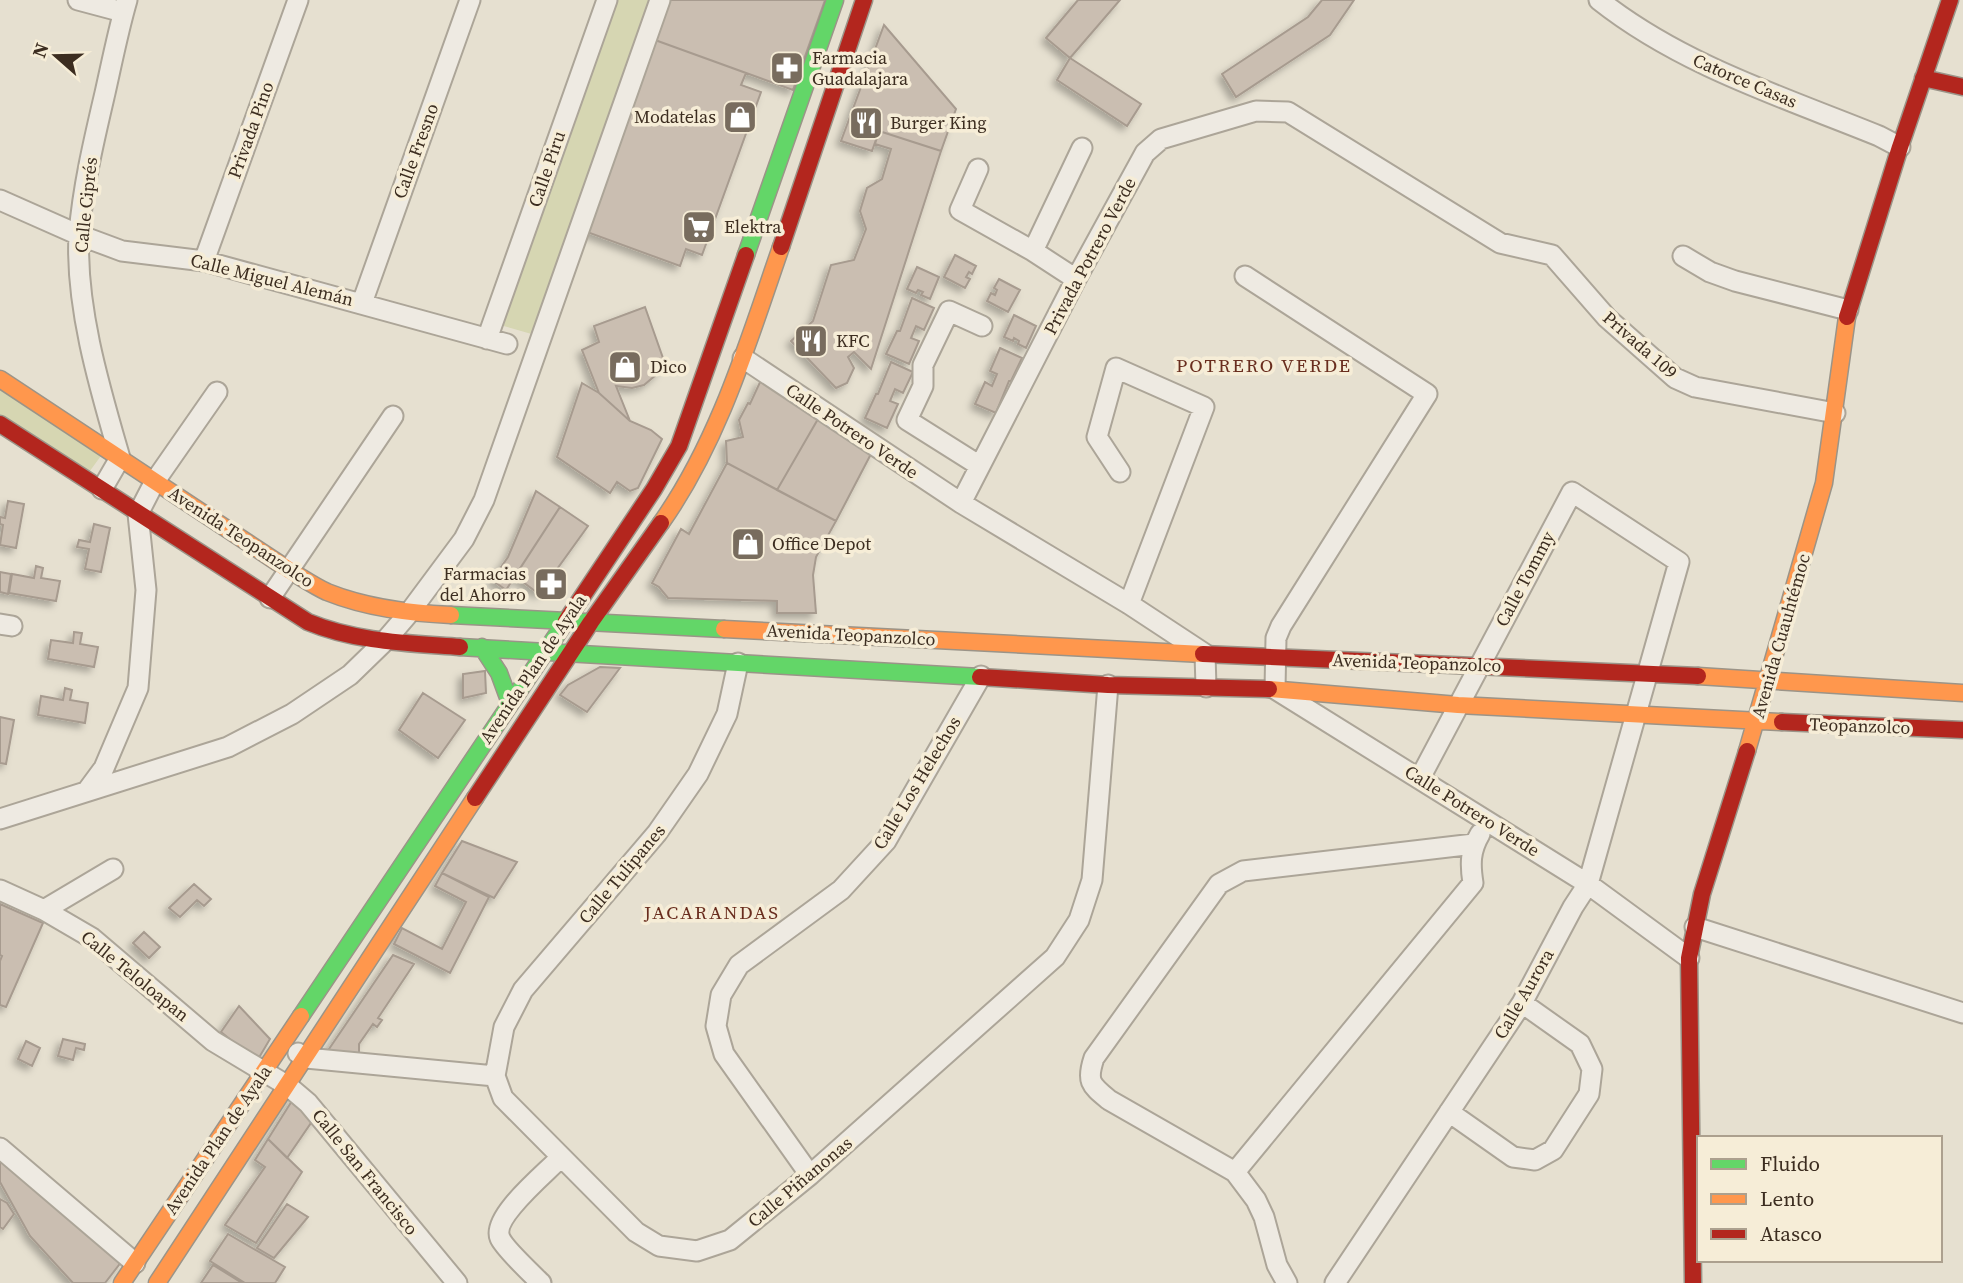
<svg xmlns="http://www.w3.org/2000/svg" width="1963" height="1283" viewBox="0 0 1963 1283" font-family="'Source Serif 4',serif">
  <defs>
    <filter id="shadow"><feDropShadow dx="-4.5" dy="4.5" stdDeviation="3.5" flood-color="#0004"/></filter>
  </defs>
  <rect width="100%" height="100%" fill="#e6e0d0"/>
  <path fill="#d6d6b2" d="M607 0H660L542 337 493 323Z
    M0 379 106 449 84 479 0 424Z"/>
  <path fill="#cabeb1" stroke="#a79b8f" stroke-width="2" filter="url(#shadow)" d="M669 0H825L793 90 655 40Z
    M1078 0H1120L1070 58 1046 38Z
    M1322 0H1354L1330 35 1236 97 1222 74 1308 17Z
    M884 25 956 109 941 151 879 131 872 151 841 141Z
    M655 40 746 73 741 85 761 92 702 255 686 249 680 266 587 232Z
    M1070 58 1141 104 1127 126 1057 80Z
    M879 131 941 151 871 369 854 352 848 357 854 368 847 383 836 388 791 341 813 321 831 265 854 260 866 229 860 211 867 188 882 179 891 149 875 144Z
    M955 255 976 266 972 274 969 272 966 277 970 279 965 288 944 277Z
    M917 267 939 277 930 299 921 295 923 292 918 290 916 293 907 289Z
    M999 279 1020 290 1008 312 987 301 991 293 995 295 997 290 994 288Z
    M912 298 934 308 924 330 916 326 911 338 919 341 909 364 886 354 897 331H900Z
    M645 307 664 361 657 374 644 385 632 388 616 386 630 421 599 393 582 350 599 342 594 326Z
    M1014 315 1036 326 1026 348 1018 344 1019 341 1014 338 1013 341 1004 337Z
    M1000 348 1022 358 1011 381H1009L996 413 975 404 985 382 992 386 997 374 990 371Z
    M891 362 913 372 903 393 895 389 890 401 898 404 887 428 865 418 876 394H878Z
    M761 380 818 419 777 490 727 463 726 441 743 437 739 420 748 403 750 404Z
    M582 383 599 393 630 421 651 430 662 439 638 488 630 491 617 482 610 493 557 457Z
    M818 419 872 452 836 521 777 490Z
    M727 463 836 521 816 557 813 575 816 613H777V601L668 598 659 587 652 583 681 529 689 534Z
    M536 491 560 507 506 590 492 580 508 557Z
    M8 501 24 504 16 548 0 545 3 525 0 524V517L5 518Z
    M560 507 588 526 539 594 515 576Z
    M94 524 110 528 101 572 85 569 89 549 77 547 79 540 90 542Z
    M36 566 43 568 41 578 60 581 56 601 9 593 12 574 34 578Z
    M0 572 11 574 8 594 0 592Z
    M74 632 82 633 80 644 98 647 94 667 48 659 51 640 73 643Z
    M600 667 620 668 587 712 560 695 568 685Z
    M485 671 486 693 463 698V674Z
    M65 688 72 690 70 700 88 703 85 723 38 715 41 696 63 700Z
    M423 693 465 720 438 758 399 730Z
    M0 717 14 720 6 764 0 763Z
    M462 841 517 862 494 898 442 873Z
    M442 873 489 897 450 973 394 944 402 928 442 949 466 902 435 886Z
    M194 884 211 899 204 906 197 900 180 917 169 908Z
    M0 904 43 923 6 1007 0 1005V961L2 956 0 955Z
    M144 932 160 947 149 958 133 943Z
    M393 955 414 964 378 1018 382 1020 377 1027 373 1024 359 1044V1056L333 1055 329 1049Z
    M239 1006 270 1039 257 1061 221 1032Z
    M63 1039 85 1044 84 1050 76 1048 73 1060 58 1056Z
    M26 1041 40 1048 32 1066 18 1059Z
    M295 1096 315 1117 287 1158 268 1139Z
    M268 1139 302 1172 256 1243 225 1225 265 1167 255 1160Z
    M4 1159 122 1261 105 1283H73L30 1236 0 1182V1164Z
    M0 1199 7 1203 14 1214 3 1229 0 1227Z
    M287 1204 308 1217 274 1258 257 1248Z
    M228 1234 285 1267 275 1283H245L210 1261Z
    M213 1265 242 1283H201Z"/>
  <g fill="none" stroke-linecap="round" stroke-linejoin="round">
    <g stroke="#aca598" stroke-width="23">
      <path id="street" d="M78 0 123 12
        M1599 0C1681 65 1783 97 1879 136L1900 147
        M978 169 960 210 1033 251 1076 279
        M0 200 79 235 122 251 204 261 507 344
        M1033 251 1082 148
        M1683 256 1710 272 1735 281 1848 310
        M204 261 298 0
        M1245 276 1427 394 1281 626 1276 638 1275 689 1588 884 1689 958
        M362 303 470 0
        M487 339 607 0
        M743 358 961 503 1129 604 1205 654 1206 687
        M980 466 907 420 923 386V365L949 311 982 326
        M1120 472 1097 437 1116 368 1204 407 1129 604
        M102 489 120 458C100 389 75 306 79 234 83 186 94 140 105 93 112 62 118 31 127 0
        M961 503 1076 279 1145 153 1161 139 1256 111 1288 112 1500 243 1552 255 1607 318 1675 378 1695 387 1835 413
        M270 598 393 416
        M0 624 12 626
        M87 791 104 768 138 688 146 590 138 514 155 481 217 392
        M0 819 228 747 292 714 350 675 385 641 409 613 464 539 484 500 660 0
        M0 890 44 910 92 938 213 1041 288 1086 308 1103 457 1283
        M44 910 113 869
        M1695 927 1963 1013
        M298 1053 306 1058 495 1076
        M495 1076 503 1098 636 1232 659 1246 697 1251 730 1240 810 1175 1055 957 1079 920 1092 880 1108 685
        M495 1076 504 1027 523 990 657 833 698 774 727 714 738 663
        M1449 1112 1513 1157 1535 1160 1553 1150 1589 1094 1592 1069 1580 1044 1522 1003
        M0 1148 135 1263
        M1235 1172 1473 883C1470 864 1470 851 1480 834
        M810 1175 724 1054 716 1026 721 995 739 965 841 890 886 841 981 676
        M541 1283C532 1274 504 1248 500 1238 491 1217 546 1173 560 1158
        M1287 1283 1277 1265 1264 1217 1256 1200 1235 1172 1109 1100C1091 1085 1086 1082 1094 1058L1219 884 1243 871 1474 844
        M1335 1283 1522 1003 1573 907 1588 884 1679 562 1572 492 1420 778"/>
    </g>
    <g stroke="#9b9488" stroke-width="19">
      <path id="fast" d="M746 255 835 0
        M451 615 724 629
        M460 647 980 677
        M482 647 499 673 510 703
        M301 1016 566 621"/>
    </g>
    <g stroke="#9b9488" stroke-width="19">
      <path id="slow" d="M0 379 289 570C301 577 314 586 327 592 367 608 409 613 451 615
        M661 523C719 441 748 342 781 247
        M724 629 1203 654
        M1698 676 1963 693
        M1269 689 1458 705 1782 722
        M1747 751 1824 483 1847 317
        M122 1283 301 1016
        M157 1283 475 798"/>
    </g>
    <g stroke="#9b9488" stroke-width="19">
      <path id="jam" d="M1923 78 1963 87
        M781 247 864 0
        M1847 317 1900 147 1950 0
        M0 424 308 622C356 642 408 643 460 647
        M566 621 654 489 679 446 746 255
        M1203 654 1698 676
        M980 677 1108 685 1269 689
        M1782 722 1963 730
        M475 798 591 622 661 523
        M1693 1283 1689 958 1702 894 1747 751"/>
    </g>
    <use href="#street" stroke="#eeeae2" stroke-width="19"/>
    <use href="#fast" stroke="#63d668" stroke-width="16"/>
    <use href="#slow" stroke="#ff974d" stroke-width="16"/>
    <use href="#jam" stroke="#b3261e" stroke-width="16"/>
  </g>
  <defs>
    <g id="pharmacy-square" transform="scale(1.75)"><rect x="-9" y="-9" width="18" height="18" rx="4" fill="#786c5e" stroke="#f6edd7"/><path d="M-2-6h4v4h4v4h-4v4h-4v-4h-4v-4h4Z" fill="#fff"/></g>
    <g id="shop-square" transform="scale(1.75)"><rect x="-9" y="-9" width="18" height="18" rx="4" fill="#786c5e" stroke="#f6edd7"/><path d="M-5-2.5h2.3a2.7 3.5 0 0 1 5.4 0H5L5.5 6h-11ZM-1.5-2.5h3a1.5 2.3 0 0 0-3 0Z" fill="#fff"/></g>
    <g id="restaurant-square" transform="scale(1.75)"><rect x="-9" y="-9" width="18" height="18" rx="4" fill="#786c5e" stroke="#f6edd7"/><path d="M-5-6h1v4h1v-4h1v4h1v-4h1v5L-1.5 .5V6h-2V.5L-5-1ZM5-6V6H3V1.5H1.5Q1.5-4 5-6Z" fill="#fff"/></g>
    <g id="supermarket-square" transform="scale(1.75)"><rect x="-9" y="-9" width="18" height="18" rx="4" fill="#786c5e" stroke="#f6edd7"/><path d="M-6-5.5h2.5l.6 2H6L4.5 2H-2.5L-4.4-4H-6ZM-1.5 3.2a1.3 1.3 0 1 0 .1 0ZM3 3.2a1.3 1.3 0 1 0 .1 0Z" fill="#fff"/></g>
  </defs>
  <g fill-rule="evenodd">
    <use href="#pharmacy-square" x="787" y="68"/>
    <use href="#shop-square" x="740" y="117"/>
    <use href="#restaurant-square" x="866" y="123"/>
    <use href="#supermarket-square" x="699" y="227"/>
    <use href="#restaurant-square" x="811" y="341"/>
    <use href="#shop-square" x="625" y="367"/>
    <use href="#shop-square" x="748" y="544"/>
    <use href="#pharmacy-square" x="551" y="584"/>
  </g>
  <g text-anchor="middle" stroke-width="7" stroke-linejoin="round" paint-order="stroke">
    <g font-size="18" fill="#3c2d20" stroke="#f6edd7" text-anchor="start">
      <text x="812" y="64">Farmacia<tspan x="812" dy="21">Guadalajara</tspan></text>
      <text x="716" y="123" text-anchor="end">Modatelas</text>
      <text x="890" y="129">Burger King</text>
      <text x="724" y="233">Elektra</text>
      <text x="836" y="347">KFC</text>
      <text x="650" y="373">Dico</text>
      <text x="772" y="550">Office Depot</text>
      <text x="526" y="580" text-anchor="end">Farmacias<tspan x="526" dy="21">del Ahorro</tspan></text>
    </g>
    <g font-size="18" fill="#3c2d20" stroke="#f6edd7">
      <text transform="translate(1745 81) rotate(23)" y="6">Catorce Casas</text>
      <text transform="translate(251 130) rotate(-70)" y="6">Privada Pino</text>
      <text transform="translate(416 151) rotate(-70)" y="6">Calle Fresno</text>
      <text transform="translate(547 169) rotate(-71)" y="6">Calle Piru</text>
      <text transform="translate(86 205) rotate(-84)" y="6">Calle Ciprés</text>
      <text transform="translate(1090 256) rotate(-62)" y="6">Privada Potrero Verde</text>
      <text transform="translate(272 280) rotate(14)" y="6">Calle Miguel Alemán</text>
      <text transform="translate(1640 345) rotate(41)" y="6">Privada 109</text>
      <text transform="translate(852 431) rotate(34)" y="6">Calle Potrero Verde</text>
      <text transform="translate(241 537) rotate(33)" y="6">Avenida Teopanzolco</text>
      <text transform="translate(1525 579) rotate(-62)" y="6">Calle Tommy</text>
      <text transform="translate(851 635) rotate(3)" y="6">Avenida Teopanzolco</text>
      <text transform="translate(1781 636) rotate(-74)" y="6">Avenida Cuauhtémoc</text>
      <text transform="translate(1417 663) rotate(2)" y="6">Avenida Teopanzolco</text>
      <text transform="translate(533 669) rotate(-56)" y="6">Avenida Plan de Ayala</text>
      <text transform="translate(1860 726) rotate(2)" y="6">Teopanzolco</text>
      <text transform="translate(917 783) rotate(-59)" y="6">Calle Los Helechos</text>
      <text transform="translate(1472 811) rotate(32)" y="6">Calle Potrero Verde</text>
      <text transform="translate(622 874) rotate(-50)" y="6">Calle Tulipanes</text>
      <text transform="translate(135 976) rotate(39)" y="6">Calle Teloloapan</text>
      <text transform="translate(1524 994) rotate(-60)" y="6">Calle Aurora</text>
      <text transform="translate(218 1140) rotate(-56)" y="6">Avenida Plan de Ayala</text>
      <text transform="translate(365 1172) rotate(51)" y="6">Calle San Francisco</text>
      <text transform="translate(800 1182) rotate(-40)" y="6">Calle Piñanonas</text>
    </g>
    <g font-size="19" letter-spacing="2" fill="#692d1e" stroke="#f6edd7">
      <text x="1264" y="372">POTRERO VERDE</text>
      <text x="712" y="919">JACARANDAS</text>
    </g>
  </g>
  <rect x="1697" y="1136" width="245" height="126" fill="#f6edd7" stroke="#aca08e" stroke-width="2"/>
  <rect x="1711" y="1159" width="35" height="10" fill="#63d668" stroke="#aca08e" stroke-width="2"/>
  <text x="1760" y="1171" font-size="21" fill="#3c2d20">Fluido</text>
  <rect x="1711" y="1194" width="35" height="10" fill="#ff974d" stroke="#aca08e" stroke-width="2"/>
  <text x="1760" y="1206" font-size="21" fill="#3c2d20">Lento</text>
  <rect x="1711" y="1229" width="35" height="10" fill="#b3261e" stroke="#aca08e" stroke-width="2"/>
  <text x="1760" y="1241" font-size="21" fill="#3c2d20">Atasco</text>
  <g transform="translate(56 56) rotate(290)" stroke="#f6edd7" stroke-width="5" paint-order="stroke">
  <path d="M0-5L12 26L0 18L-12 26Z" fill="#3c2d20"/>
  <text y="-10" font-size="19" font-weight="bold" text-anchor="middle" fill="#3c2d20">N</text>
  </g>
</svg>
